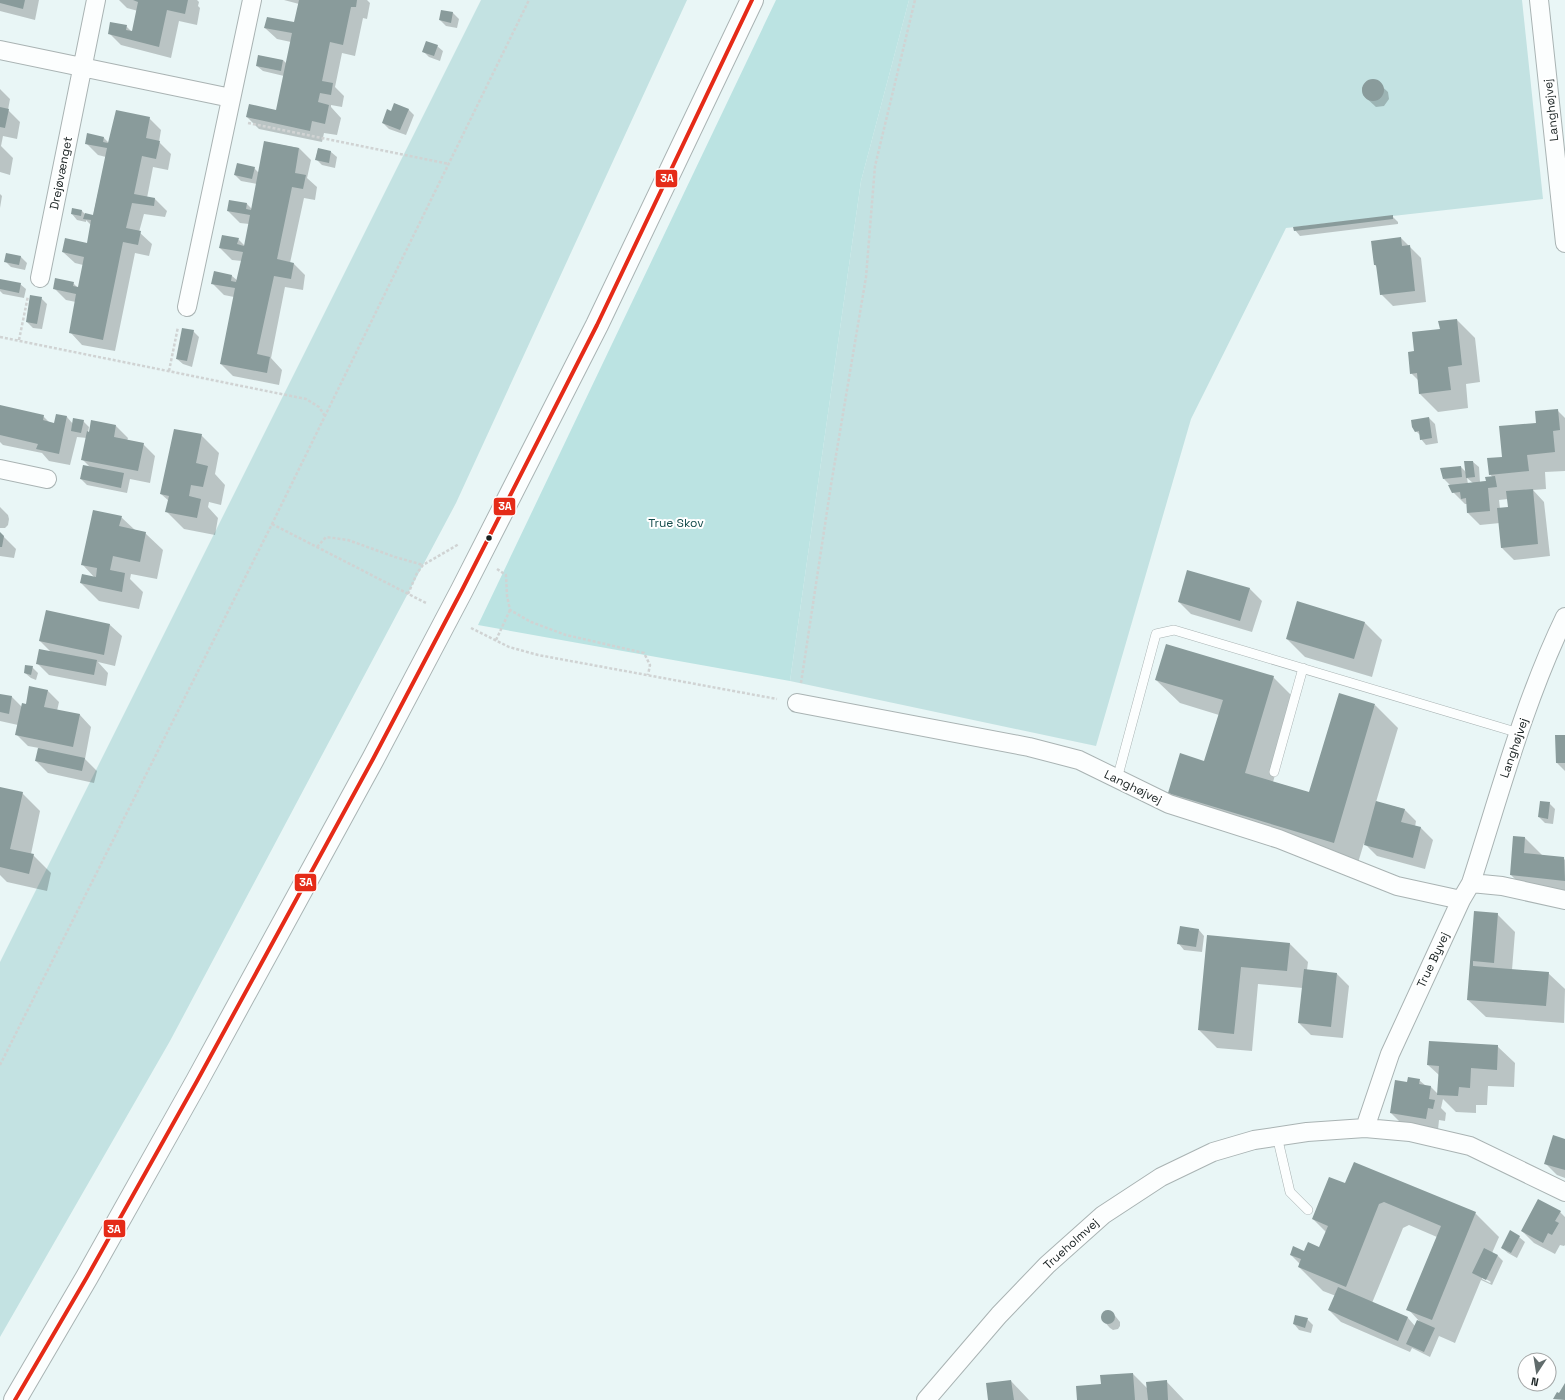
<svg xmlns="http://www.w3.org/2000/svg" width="1565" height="1400" viewBox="0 0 1565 1400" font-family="'Space Grotesk',sans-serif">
  <rect width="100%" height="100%" fill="#e9f6f6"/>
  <path fill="#c3e2e2" d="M481 0H687L456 503 170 1041 0 1337V962Z
    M909 0H1522L1543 199 1286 228 1191 419 1096 746 790 681 861 181Z"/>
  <path fill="#bbe3e2" d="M776 0H909L861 181 790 681 478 625Z"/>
  <path fill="#0003" fill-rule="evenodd" d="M0 0H39L35 20 0 11Z
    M119 0H197L199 2 198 6 200 8 197 25 179 21 171 58 121 45 109 33 126 26 133 33 138 11 127 8Z
    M284 0H367L370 3 367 19 363 18 355 56 342 53 335 87 344 96 342 107 331 105V107L341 118 337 135 324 133 322 142 259 129 247 117 277 111 284 76 263 71 257 66 283 60 287 64 291 42 277 39 265 28 295 23 299 4Z
    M442 11 453 13 459 19 457 28 446 26 440 20Z
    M437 46 443 51 440 61 429 57 423 51Z
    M1375 80 1388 92 1389 99 1384 106 1376 107 1363 95 1362 88 1368 81Z
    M0 89 10 99 8 110 20 122 17 139 3 136 1 146 13 158 10 175 0 172Z
    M408 109 414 115 406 135 389 129 383 123 392 112Z
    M149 118 161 130 159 142 171 154 168 170 153 167 147 198 155 199 167 211 165 217 144 214 139 232 152 244 149 256 135 253 115 351 82 345 71 333 76 302 66 300 54 288 73 283 79 289 83 265 75 263 63 252 88 244 91 225 86 220V222L77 220 72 214 82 211 85 214 93 216 106 157 98 155 86 143 88 134 104 138 109 143Z
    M265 142 299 148 311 160 307 178 317 187 315 200 304 198 290 263 294 264 305 275 303 290 285 287 271 358 282 370 279 385 233 376 221 364 234 297 224 295 212 283 215 272 232 276 238 281 242 261 232 260 220 248 238 239 245 246 249 224 240 223 228 211 230 201 247 204 252 209 257 184 241 181 235 175 254 168 259 173Z
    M318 149 331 152 337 157 335 168 322 165 316 159Z
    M0 194 2 196 0 208Z
    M1392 216 1398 222V224L1300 236 1295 230Z
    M1401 238 1421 258 1426 302 1393 306 1381 294 1378 268 1375 265Z
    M7 254 21 257 27 263 25 270 11 267 5 261Z
    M0 280 20 284 26 289 24 298 3 294 0 291Z
    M41 298 47 304 42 329 33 328 27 322Z
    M1457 320 1475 338 1480 382 1466 384 1468 408 1438 412 1420 394 1419 381 1411 373 1416 352 1441 330Z
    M193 331 199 337 192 367 183 364 177 359Z
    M0 407 43 416 50 423 55 424 57 415 67 417 73 424 83 421 89 427 88 432 116 426 128 438 127 441 143 444 155 456 150 483 130 479 127 493 87 485 81 479 90 467 82 459 87 438 77 437 70 465 49 461 42 453 3 445 0 442Z
    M1557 410 1565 418V471L1545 472 1546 489 1533 490 1544 502 1550 556 1514 560 1502 548 1500 523 1480 525 1468 513V504H1465L1453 492 1451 486 1444 479 1461 467 1466 472V462H1473L1479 467 1480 482 1487 481 1493 478 1490 474 1503 458 1537 423ZM1467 478 1473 483 1468 484ZM1508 499 1509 508 1500 509 1499 500Z
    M1429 418 1435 424 1438 443 1426 445 1421 439 1420 435 1416 431Z
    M201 435 219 453 215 474 225 485 221 505 209 502 208 507 218 518 215 535 184 529 166 511 169 501 161 494Z
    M0 507 8 515 9 519 8 525 5 528H0Z
    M121 517 135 530 145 533 163 550 157 579 131 574 130 579 143 592 139 609 99 601 81 583 95 578 82 564Z
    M0 533 16 549 14 558 0 556Z
    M1188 571 1250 589 1262 601 1252 632 1191 614 1179 602Z
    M1365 623 1382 640 1372 677 1305 657 1287 639Z
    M110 625 122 636 115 666 98 662 108 673 106 686 49 675 37 663 51 652 40 641Z
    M32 667 38 673 36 680 31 678 25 673Z
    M1273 677 1297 701 1273 782 1310 793 1375 705 1398 728 1376 802 1404 809 1416 821 1415 827 1421 828 1433 840 1425 869 1377 856 1364 843 1357 866 1193 817 1169 793 1205 762 1219 715 1180 703 1156 680Z
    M47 690 59 702 57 711 80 715 91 727 85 759 97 771 94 783 48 773 36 761 39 748 28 746 16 734 18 725 0 721V695L12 697 22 707Z
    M1565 736V771L1557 763Z
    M0 788 22 793 40 811 31 854 33 855 51 873 47 891 7 882 0 875Z
    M1549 803 1555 809 1553 824 1545 823 1539 817Z
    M1514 837 1525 838 1543 856 1563 858 1565 860V896L1529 893 1511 875Z
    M1475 912 1497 914 1515 932 1512 970 1548 973 1565 989 1564 1023 1486 1017 1468 1000Z
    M1199 930 1204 936 1202 952 1184 950 1179 944Z
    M1208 936 1290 944 1308 962 1307 970 1337 974 1349 986 1343 1038 1311 1035 1299 1023 1303 988 1258 984 1252 1051 1217 1048 1199 1030Z
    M1497 1046 1515 1063 1514 1087 1488 1086 1487 1105H1476V1113L1456 1112 1443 1099 1441 1108 1446 1113 1445 1121 1439 1120 1438 1130 1403 1125 1391 1113 1408 1083 1419 1080 1426 1086 1431 1087 1438 1094 1439 1075 1428 1065Z
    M1565 1140V1178L1557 1175 1546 1164Z
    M1346 1185 1475 1213 1499 1237 1492 1253 1498 1256 1503 1261 1492 1285 1481 1280 1455 1343 1439 1336 1430 1357 1412 1348 1410 1352 1341 1322 1329 1310 1336 1296 1323 1291 1299 1267 1300 1264 1291 1255 1320 1248 1326 1232 1313 1219ZM1409 1225 1437 1237 1408 1309 1421 1323 1415 1326 1408 1318 1372 1303 1403 1228ZM1482 1277 1491 1282 1490 1283 1482 1279Z
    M1560 1212 1565 1217V1245L1564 1246 1560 1245 1555 1254 1534 1243 1522 1231Z
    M1519 1237 1525 1242 1517 1258 1508 1253 1502 1248Z
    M1108 1310 1112 1312 1120 1322V1326L1118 1329 1113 1330 1110 1328 1101 1318 1102 1314 1104 1311Z
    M1307 1319 1313 1325 1311 1333 1299 1330 1294 1324Z
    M1133 1374 1148 1389 1166 1381 1184 1400H1078L1102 1385Z
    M1011 1381 1029 1400H989Z"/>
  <path fill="#899b9b" d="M0 0H25L23 9 0 3Z
    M133 0H188L185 14 167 10 159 47 108 34 110 22 127 25 126 30 132 31 138 2Z
    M299 0H357L356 7H351L343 45 330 42 322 81 333 83 331 95 320 93 318 102 329 105 325 124 312 121 310 131 246 117 249 104 276 110 292 33 264 28 267 17 294 22Z
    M441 10 453 12 451 23 439 20Z
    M426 41 438 45 434 56 422 52Z
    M258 55 283 60 281 71 256 66Z
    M1362 90a11 11 0 1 1 22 0a11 11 0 1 1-22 0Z
    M394 103 409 109 400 130 382 123 387 109 391 111Z
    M0 107 9 109 5 128 0 127Z
    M116 110 150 117 146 138 160 141 156 159 142 156 134 194 155 198 154 206 132 203 126 228 141 231 138 245 123 242 103 340 69 333 76 294 53 289 55 278 74 282 73 286 78 287 84 257 62 252 65 238 87 243 91 220 83 219 85 213 93 215 107 148 85 144 87 133 104 137 103 142 108 143Z
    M264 141 299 148 295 173 306 175 303 189 292 187 277 259 294 263 291 279 274 276 257 354 270 357 267 373 220 364 235 288 211 284 214 271 232 275 231 281 236 282 243 252 219 248 222 235 239 238 237 244 244 246 250 215 227 211 229 200 247 203 246 209 251 210Z
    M318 148 331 151 329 163 315 160Z
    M237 163 255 167 252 179 234 175Z
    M72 208 82 210 81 216 71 214Z
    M1393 215V219L1294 231 1293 227Z
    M1401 237 1402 246 1410 245 1415 291 1380 295 1376 265H1374L1371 241Z
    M6 253 21 256 19 265 4 262Z
    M0 279 21 283 19 293 0 289Z
    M30 295 42 297 37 324 26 322Z
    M1457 319 1462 365 1448 367 1451 390 1419 394 1417 373 1410 374 1408 352 1414 351 1412 332 1440 329 1438 321Z
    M182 328 194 330 187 361 176 359Z
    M0 405 44 415 43 420 54 423 56 414 67 416 59 454 36 449 38 444 0 435Z
    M1558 409 1560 430 1553 431 1555 452 1527 455 1529 471 1489 475 1487 458 1502 457 1499 426 1536 423 1535 411Z
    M1429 417 1432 438 1420 440 1419 431 1415 432 1412 427 1411 420Z
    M73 418 84 420 81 433 71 431Z
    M91 420 116 425 114 437 144 443 138 471 81 460 87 431 89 432Z
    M174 429 202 434 196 463 208 466 203 487 191 485 189 496 201 499 197 518 165 512 169 496 160 494Z
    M1464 461H1473L1475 477 1466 478Z
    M83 465 124 473 121 488 80 479Z
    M1461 466 1462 477 1443 479 1440 468Z
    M1495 476 1497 487 1488 488 1490 511 1467 513 1466 498 1461 499 1460 492 1452 493 1448 485 1486 481 1485 477Z
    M1533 489 1538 544 1501 548 1497 508 1508 507 1506 491Z
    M93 510 122 516 119 526 146 532 140 562 113 556 110 570 125 573 122 592 80 583 82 574 96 577 97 568 81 565Z
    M0 532 4 536 2 547H0Z
    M1187 570 1250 588 1240 621 1178 602Z
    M1297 601 1365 622 1354 659 1286 639Z
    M46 610 110 624 104 655 39 641Z
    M1166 644 1274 676 1245 773 1309 792 1339 693 1375 704 1334 843 1168 793 1180 753 1204 761 1223 700 1155 680Z
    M39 649 97 660 94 675 36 664Z
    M25 665 33 666 31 675 24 673Z
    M29 686 48 690 44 707 80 714 73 747 15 735 22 703 26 704Z
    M0 694 12 696 9 714 0 712Z
    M1555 735H1565V763H1556Z
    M38 748 85 758 82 771 35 761Z
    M0 787 23 792 10 849 34 854 29 874 0 867Z
    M1376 801 1405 809 1401 822 1421 827 1413 858 1364 845Z
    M1540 801 1550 802 1548 819 1538 817Z
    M1513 836 1525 837 1524 853 1564 857 1565 881 1510 875Z
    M1474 911 1498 913 1494 963 1473 961V966L1549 972 1546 1006 1467 1000Z
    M1180 926 1199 929 1196 947 1177 944Z
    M1207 935 1290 943 1287 971 1241 967 1234 1034 1198 1030Z
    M1304 969 1337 973 1331 1027 1298 1023Z
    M1429 1041 1498 1045 1497 1070 1471 1068 1470 1088 1459 1087 1458 1096 1437 1095 1439 1066 1427 1065Z
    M1408 1077 1420 1079 1419 1084 1431 1086 1429 1099 1435 1100 1433 1109 1428 1108 1426 1119 1390 1113 1395 1080 1407 1082Z
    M1553 1135 1565 1139V1170L1544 1164Z
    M1354 1162 1476 1212 1432 1320 1406 1310 1441 1226 1384 1202 1379 1204 1346 1287 1298 1267 1301 1259 1290 1255 1293 1246 1304 1251 1308 1242 1319 1247 1328 1226 1312 1219 1329 1177 1345 1183Z
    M1538 1199 1561 1211 1555 1221 1559 1223 1552 1235 1548 1233 1543 1243 1521 1231Z
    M1510 1230 1520 1236 1511 1253 1501 1248Z
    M1484 1248 1498 1255 1486 1280 1472 1273Z
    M1338 1287 1408 1317 1398 1341 1328 1310Z
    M1101 1317a7 7 0 1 1 14 0a7 7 0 1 1-14 0Z
    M1295 1315 1308 1318 1305 1328 1293 1324Z
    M1417 1320 1435 1328 1424 1352 1406 1344Z
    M1133 1373 1135 1400H1077L1076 1386 1101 1384 1100 1375Z
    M1011 1380 1014 1400H988L986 1383Z
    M1167 1380 1168 1400H1148L1146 1382Z
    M1565 1383V1400L1553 1399 1557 1392 1559 1393Z"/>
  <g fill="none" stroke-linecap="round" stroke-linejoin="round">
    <g stroke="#a9b3b3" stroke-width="10">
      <path id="service" d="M1274 772 1303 668
        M1117 779 1156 634 1174 630 1519 733
        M1277 1136 1290 1192 1308 1210"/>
    </g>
    <g stroke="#a9b3b3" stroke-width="20">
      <path id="minor" d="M1539 0 1565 243
        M0 50 231 98
        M40 278 96 0
        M187 307 252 0
        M0 469 47 479
        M797 703 1029 747 1079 760 1169 804 1279 839 1397 886 1461 900
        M1471 883C1500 793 1524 702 1565 617
        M1365 1128 1390 1054 1461 900 1471 883 1502 886 1565 900
        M926 1400 999 1315 1047 1265 1103 1215 1161 1177 1213 1152 1254 1140 1307 1132 1365 1128 1410 1132 1470 1146 1565 1192"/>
    </g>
    <g stroke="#a9b3b3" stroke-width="24">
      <path id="tertiary" d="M15 1400 87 1277 197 1081 373 759 462 590 597 325 752 0"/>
    </g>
    <path stroke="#d0d3d3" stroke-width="2.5" stroke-dasharray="3 2" stroke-linecap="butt" d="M248 123 449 164
      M0 337 306 399 319 407 325 416
      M19 340 28 296
      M169 371 178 327
      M272 524 426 603
      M317 547 326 537 348 540 395 557 423 565
      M497 569 506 575 507 596 510 610 531 622 566 635 644 653 650 665 648 675
      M408 594 417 573 423 565 459 544
      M471 628 509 647 538 655 777 699
      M496 640 510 610
      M801 683 831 485 866 277 875 166 915 0
      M0 1065 272 524 529 0"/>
    <use href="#service" stroke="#fcfefe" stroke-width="9"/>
    <use href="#minor" stroke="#fcfefe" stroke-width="18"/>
    <use href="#tertiary" stroke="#fcfefe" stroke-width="22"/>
    <g stroke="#fff" stroke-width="7">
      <path id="bus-1" d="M15 1400 87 1277 197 1081 373 759 462 590 597 325 752 0"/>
    </g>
    <use href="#bus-1" stroke="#e52b18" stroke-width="4"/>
  </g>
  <circle fill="#182121" stroke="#fff" stroke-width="1.5" cx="489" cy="538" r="3.5"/>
  <g text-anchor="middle" stroke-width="4" stroke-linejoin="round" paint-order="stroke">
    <g font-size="12" fill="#182121" stroke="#fff">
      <text transform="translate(1551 110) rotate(-96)" y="4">Langhøjvej</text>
      <text transform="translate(61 173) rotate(-79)" y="4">Drejøvænget</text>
      <text transform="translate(1514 748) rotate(-71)" y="4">Langhøjvej</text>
      <text transform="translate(1133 787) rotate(26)" y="4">Langhøjvej</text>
      <text transform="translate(1433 960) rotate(-65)" y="4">True Byvej</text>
      <text transform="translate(1071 1244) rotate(-42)" y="4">Trueholmvej</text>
    </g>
    <g font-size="12" fill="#144b4b" stroke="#fff">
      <text x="676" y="527">True Skov</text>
    </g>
  </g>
  <g stroke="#fff" stroke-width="1.5">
    <rect x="655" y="169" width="23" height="19" rx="4" fill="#e52b18"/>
    <rect x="493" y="497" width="23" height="19" rx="4" fill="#e52b18"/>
    <rect x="294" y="873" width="23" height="19" rx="4" fill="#e52b18"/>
    <rect x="103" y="1219" width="23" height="19" rx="4" fill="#e52b18"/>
  </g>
  <g font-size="11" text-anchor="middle" font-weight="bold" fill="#fff">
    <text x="667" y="182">3A</text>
    <text x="505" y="510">3A</text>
    <text x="306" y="886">3A</text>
    <text x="114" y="1233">3A</text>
  </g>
  <g transform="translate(1537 1372) rotate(192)"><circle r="19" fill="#ffffff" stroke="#a3a6a6"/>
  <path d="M0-3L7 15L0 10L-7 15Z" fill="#616c6c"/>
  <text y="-6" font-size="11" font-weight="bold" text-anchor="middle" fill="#182121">N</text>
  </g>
</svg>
